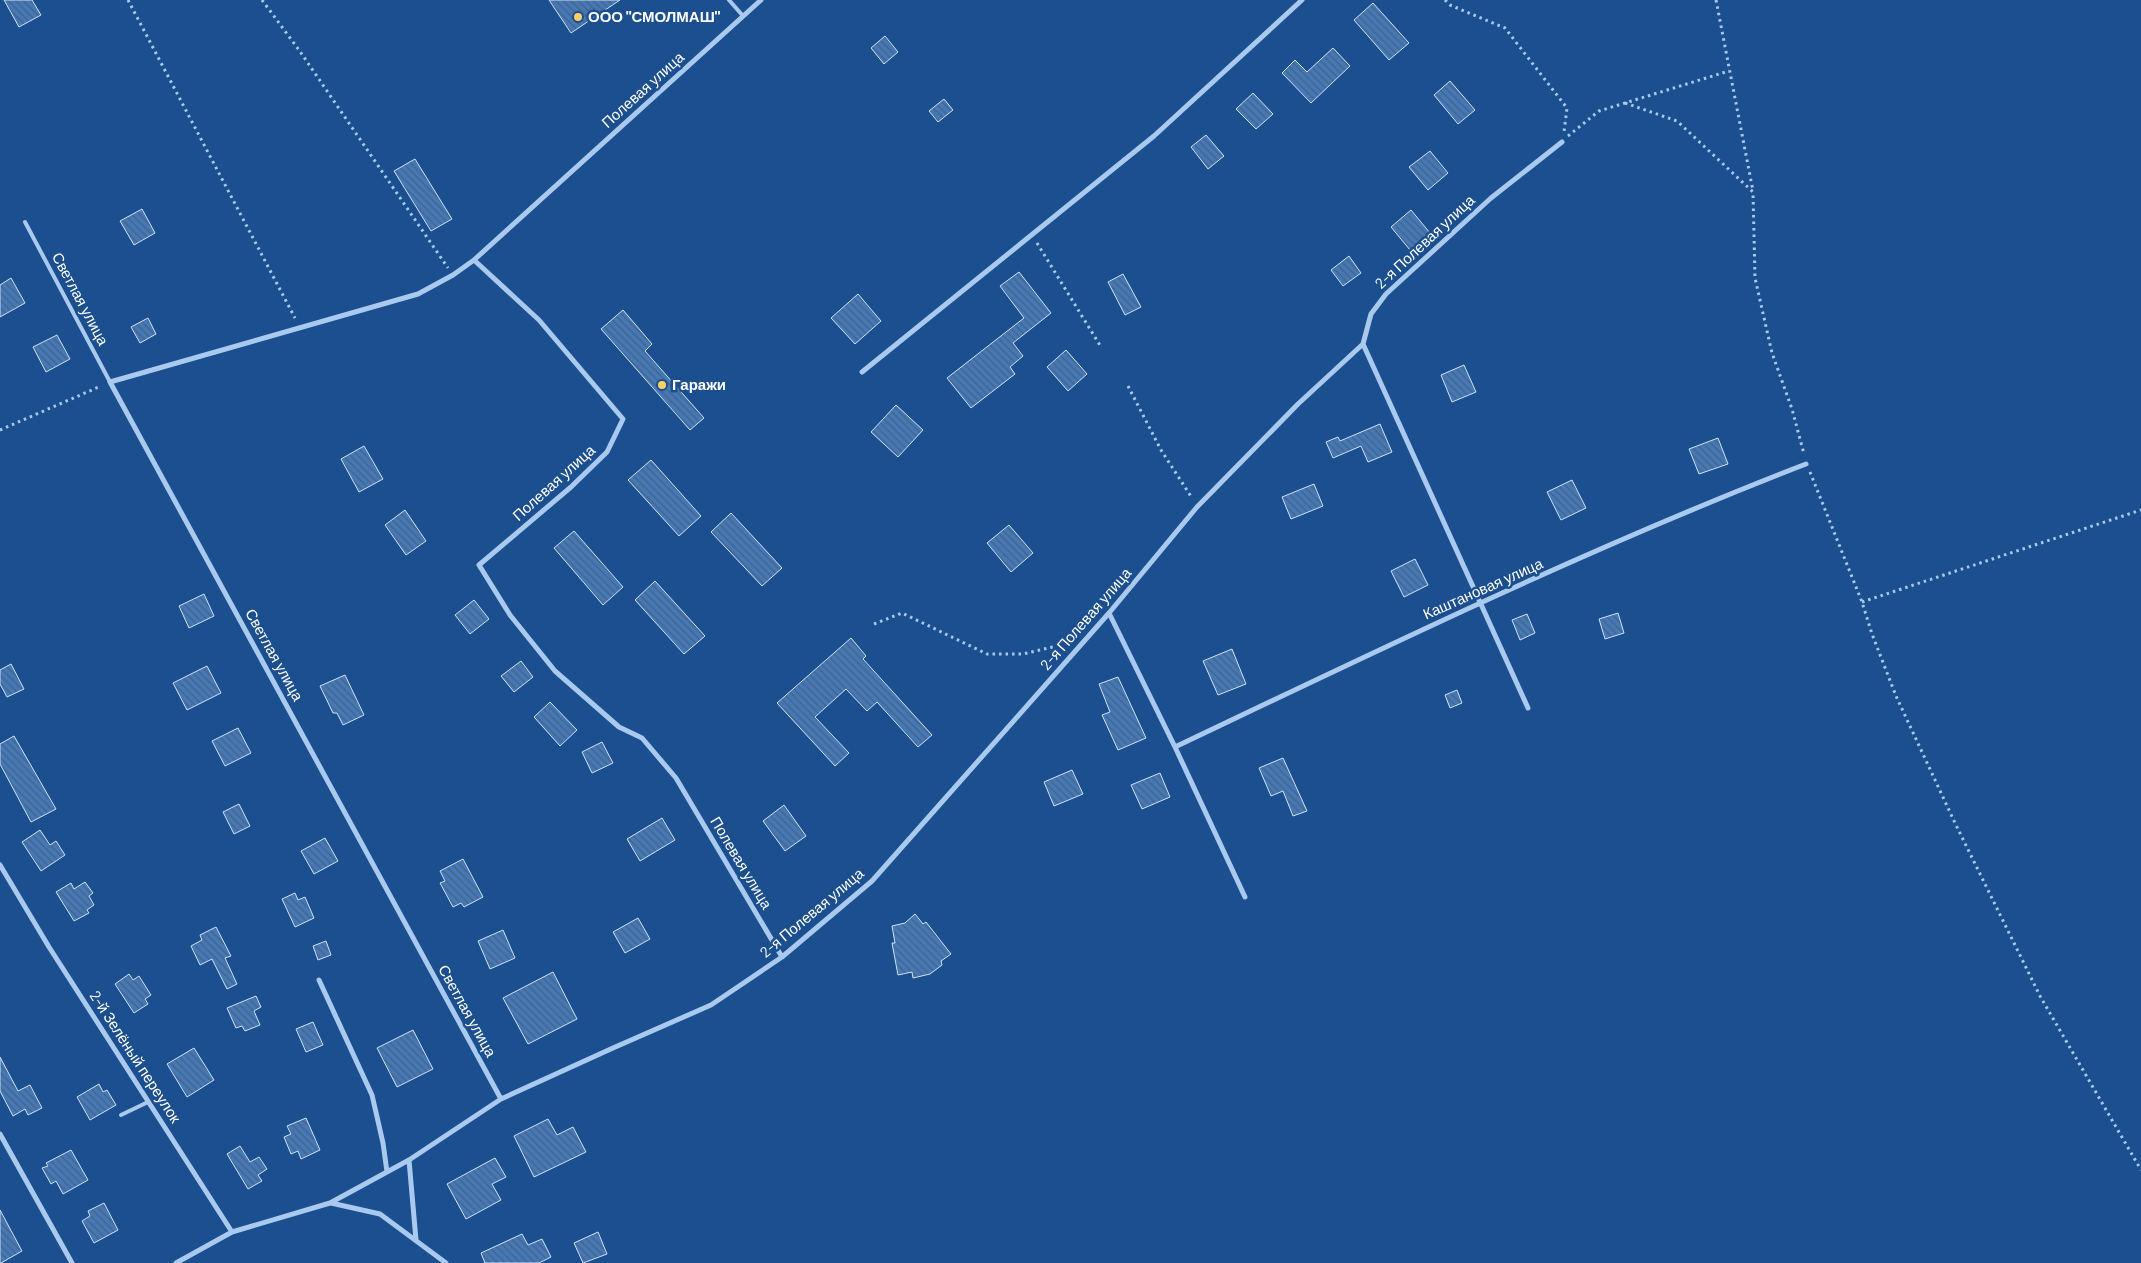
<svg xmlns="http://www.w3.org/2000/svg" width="2141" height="1263" viewBox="0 0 2141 1263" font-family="Barlow,sans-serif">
  <defs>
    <pattern id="building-back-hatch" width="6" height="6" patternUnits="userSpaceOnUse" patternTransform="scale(1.25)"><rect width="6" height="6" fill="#4478b7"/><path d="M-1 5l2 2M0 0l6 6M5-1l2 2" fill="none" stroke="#486282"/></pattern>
  </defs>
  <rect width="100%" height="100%" fill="#1b4f8f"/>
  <path fill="url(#building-back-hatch)" stroke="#cfe3fa" d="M4 0H32L41 15 19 27Z
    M549 0H620L571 33Z
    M1373 3 1409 43 1389 60 1354 20Z
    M885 36 898 52 884 64 871 48Z
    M1333 48 1350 66 1311 103 1282 73 1295 60 1307 72Z
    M1450 81 1475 110 1458 124 1434 95Z
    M1253 93 1273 114 1256 129 1236 109Z
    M944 99 953 110 938 122 929 111Z
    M1206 135 1224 156 1208 169 1191 147Z
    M1430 151 1448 173 1428 190 1409 167Z
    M415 159 452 219 431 231 394 171Z
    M142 209 155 233 134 245 120 221Z
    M1411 210 1430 233 1410 250 1391 227Z
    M1349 256 1361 273 1343 286 1331 270Z
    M1019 272 1051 313 1013 343 1023 356 1010 367 1015 374 971 408 947 378 1024 318 1000 286Z
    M1123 274 1141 307 1125 315 1108 282Z
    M11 278 25 303 0 317V285Z
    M858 294 881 321 855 344 831 318Z
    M623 310 652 344 645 351 704 418 690 430 601 329Z
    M148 318 156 334 140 343 131 327Z
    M57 335 70 359 46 372 33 347Z
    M1066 350 1087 374 1068 391 1047 367Z
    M1464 365 1476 392 1452 402 1441 375Z
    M896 405 923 430 898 457 871 432Z
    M1380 424 1392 452 1368 462 1361 446 1333 458 1326 442 1338 437 1340 441Z
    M1718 438 1728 464 1699 474 1689 449Z
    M364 446 383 479 359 492 341 459Z
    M651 460 701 516 679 536 628 480Z
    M1572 480 1586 508 1561 520 1547 492Z
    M1314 484 1323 506 1291 519 1282 497Z
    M405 510 426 541 406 555 385 525Z
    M731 513 782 568 762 586 711 532Z
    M1009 525 1033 553 1011 572 987 543Z
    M574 531 623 587 603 605 554 548Z
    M1415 559 1428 585 1404 597 1391 571Z
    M655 581 705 636 684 654 635 600Z
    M204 594 214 616 189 628 179 606Z
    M474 600 489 619 470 634 455 615Z
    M1618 613 1624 633 1605 639 1599 619Z
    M1527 614 1535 633 1520 640 1512 620Z
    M851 638 866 656 863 659 932 735 918 747 877 702 867 711 846 689 815 717 849 753 835 766 777 703Z
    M1232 649 1246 684 1218 695 1203 661Z
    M521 661 533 677 514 692 501 676Z
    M11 664 24 689 7 697 0 684V670Z
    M207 666 221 693 187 710 173 683Z
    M345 675 364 715 343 725 337 713H333L320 686Z
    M1118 677 1146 738 1118 750 1102 715 1110 712 1099 684Z
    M1457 690 1462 703 1450 708 1445 695Z
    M550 702 577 730 560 746 534 717Z
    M238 728 251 753 225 766 212 741Z
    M14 736 56 809 31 822 0 764V744Z
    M602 742 613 763 592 773 582 752Z
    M1283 758 1307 811 1293 816 1283 791 1271 796 1259 768Z
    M1072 770 1083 794 1054 806 1044 782Z
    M1160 773 1170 797 1142 809 1131 785Z
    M239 804 250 826 234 834 223 812Z
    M784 805 806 836 785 851 763 821Z
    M662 818 675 840 640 861 627 839Z
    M40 830 50 845 56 841 65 855 41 871 22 842Z
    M325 838 338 861 314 874 301 851Z
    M463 859 483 897 464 907 461 903 453 907 440 883 445 881 440 871Z
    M85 882 93 893 89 896 94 905 87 910 89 913 74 921 56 892 71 883 74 889Z
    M295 893 298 900 305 897 314 918 295 927 282 899Z
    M915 914 923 924 926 922 951 954 941 961 942 965 930 974 913 978 912 972 898 975 892 943H895L892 926 905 923Z
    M638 918 650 939 625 953 613 932Z
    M216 927 231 956 225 958 237 984 227 989 212 959 200 965 191 946 202 940 200 935Z
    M503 930 515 958 490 969 478 941Z
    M326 941 331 955 318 960 313 946Z
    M553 972 577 1019 528 1044 503 998Z
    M129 974 133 980 139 976 151 995 145 999 148 1004 134 1013 115 984Z
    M256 996 261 1007 254 1011 260 1025 245 1031 242 1026 236 1028 227 1008Z
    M313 1022 323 1045 306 1052 296 1029Z
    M413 1030 433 1069 397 1087 377 1048Z
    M194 1048 214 1080 187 1097 167 1064Z
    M0 1057 18 1091 30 1085 42 1108 28 1115 25 1109 13 1116 0 1091Z
    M99 1084 103 1092 107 1090 116 1105 90 1120 77 1097Z
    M306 1118 320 1150 301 1159 298 1151 291 1154 284 1137 291 1134 287 1126Z
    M548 1119 557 1135 573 1127 586 1152 534 1177 514 1136Z
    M240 1146 250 1162 259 1157 267 1169 258 1175 262 1181 248 1189 227 1154Z
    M71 1150 88 1180 63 1194 56 1181 51 1184 42 1168 48 1166 46 1163Z
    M495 1158 506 1177 492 1184 501 1200 466 1219 447 1184Z
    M104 1203 118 1230 94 1243 82 1221 90 1216 88 1211Z
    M0 1210 22 1251 1 1263H0Z
    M598 1232 607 1254 583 1263 574 1243Z
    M522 1234 528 1245 542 1239 551 1257 539 1263H485L481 1253Z"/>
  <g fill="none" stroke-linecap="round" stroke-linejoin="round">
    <path stroke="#a9c9ee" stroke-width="3" stroke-dasharray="2.5 4" stroke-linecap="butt" d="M128 0 295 318
      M262 0 299 50 448 268
      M1445 0 1450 5 1505 28 1567 108 1564 132
      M1716 0 1753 191
      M1625 103 1677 121 1753 192 1755 278 1772 353 1792 409 1804 454
      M1568 136 1599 111 1729 71
      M1037 243 1101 347
      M1128 386 1161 450 1192 498
      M0 430 101 386
      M1810 472 1862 602 1872 634 1896 696 1955 823 2040 996 2141 1170
      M1862 602 2141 510
      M874 624 902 613 987 654H1023L1061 645"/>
    <path stroke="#a9c9ee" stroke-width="4" d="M729 0 743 16
      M25 222 110 382
      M121 1115 148 1102"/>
    <path stroke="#a9c9ee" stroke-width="5" d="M474 260 539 320 623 419 607 452 571 487 479 565 510 615 555 671 619 727 642 738 676 778 782 957
      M1363 344 1528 708
      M862 372 1154 136 1302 0
      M1109 613 1175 747 1245 897
      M1175 747C1383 648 1591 547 1806 464
      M0 865 49 947 232 1232
      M319 980 372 1095 383 1143 387 1172
      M501 1099 110 382 418 294 453 275 474 260 761 0
      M0 1134 72 1263
      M409 1160 416 1240
      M331 1203 380 1214 446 1263
      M176 1263 232 1232 330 1203 409 1160 501 1099 613 1048 711 1005 782 957 872 881 1109 613 1197 507 1298 404 1363 344 1371 314 1386 294 1491 198 1562 142"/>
  </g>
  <g fill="#ffd166" stroke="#1b4f8f" stroke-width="2">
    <circle cx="578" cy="17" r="5"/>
    <circle cx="662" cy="385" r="5"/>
  </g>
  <g text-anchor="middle" stroke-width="5" stroke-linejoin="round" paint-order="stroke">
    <g font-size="15" font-weight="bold" fill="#fff" stroke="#1b4f8f" text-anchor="start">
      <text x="588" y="22">ООО "СМОЛМАШ"</text>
      <text x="672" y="390">Гаражи</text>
    </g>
    <g font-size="15" fill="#fff" stroke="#1b4f8f">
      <text transform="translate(643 90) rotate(-42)" y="5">Полевая улица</text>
      <text transform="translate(1425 242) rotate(-43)" y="5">2-я Полевая улица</text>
      <text transform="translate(80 299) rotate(62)" y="5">Светлая улица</text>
      <text transform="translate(554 483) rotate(-42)" y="5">Полевая улица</text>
      <text transform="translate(1483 589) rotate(-24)" y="5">Каштановая улица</text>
      <text transform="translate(1086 619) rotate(-49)" y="5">2-я Полевая улица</text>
      <text transform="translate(274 655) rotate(61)" y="5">Светлая улица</text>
      <text transform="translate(741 863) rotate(59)" y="5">Полевая улица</text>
      <text transform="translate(812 913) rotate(-40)" y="5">2-я Полевая улица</text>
      <text transform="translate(467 1011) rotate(61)" y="5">Светлая улица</text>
      <text transform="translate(135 1057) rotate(57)" y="5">2-й Зелёный переулок</text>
    </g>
  </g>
</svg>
